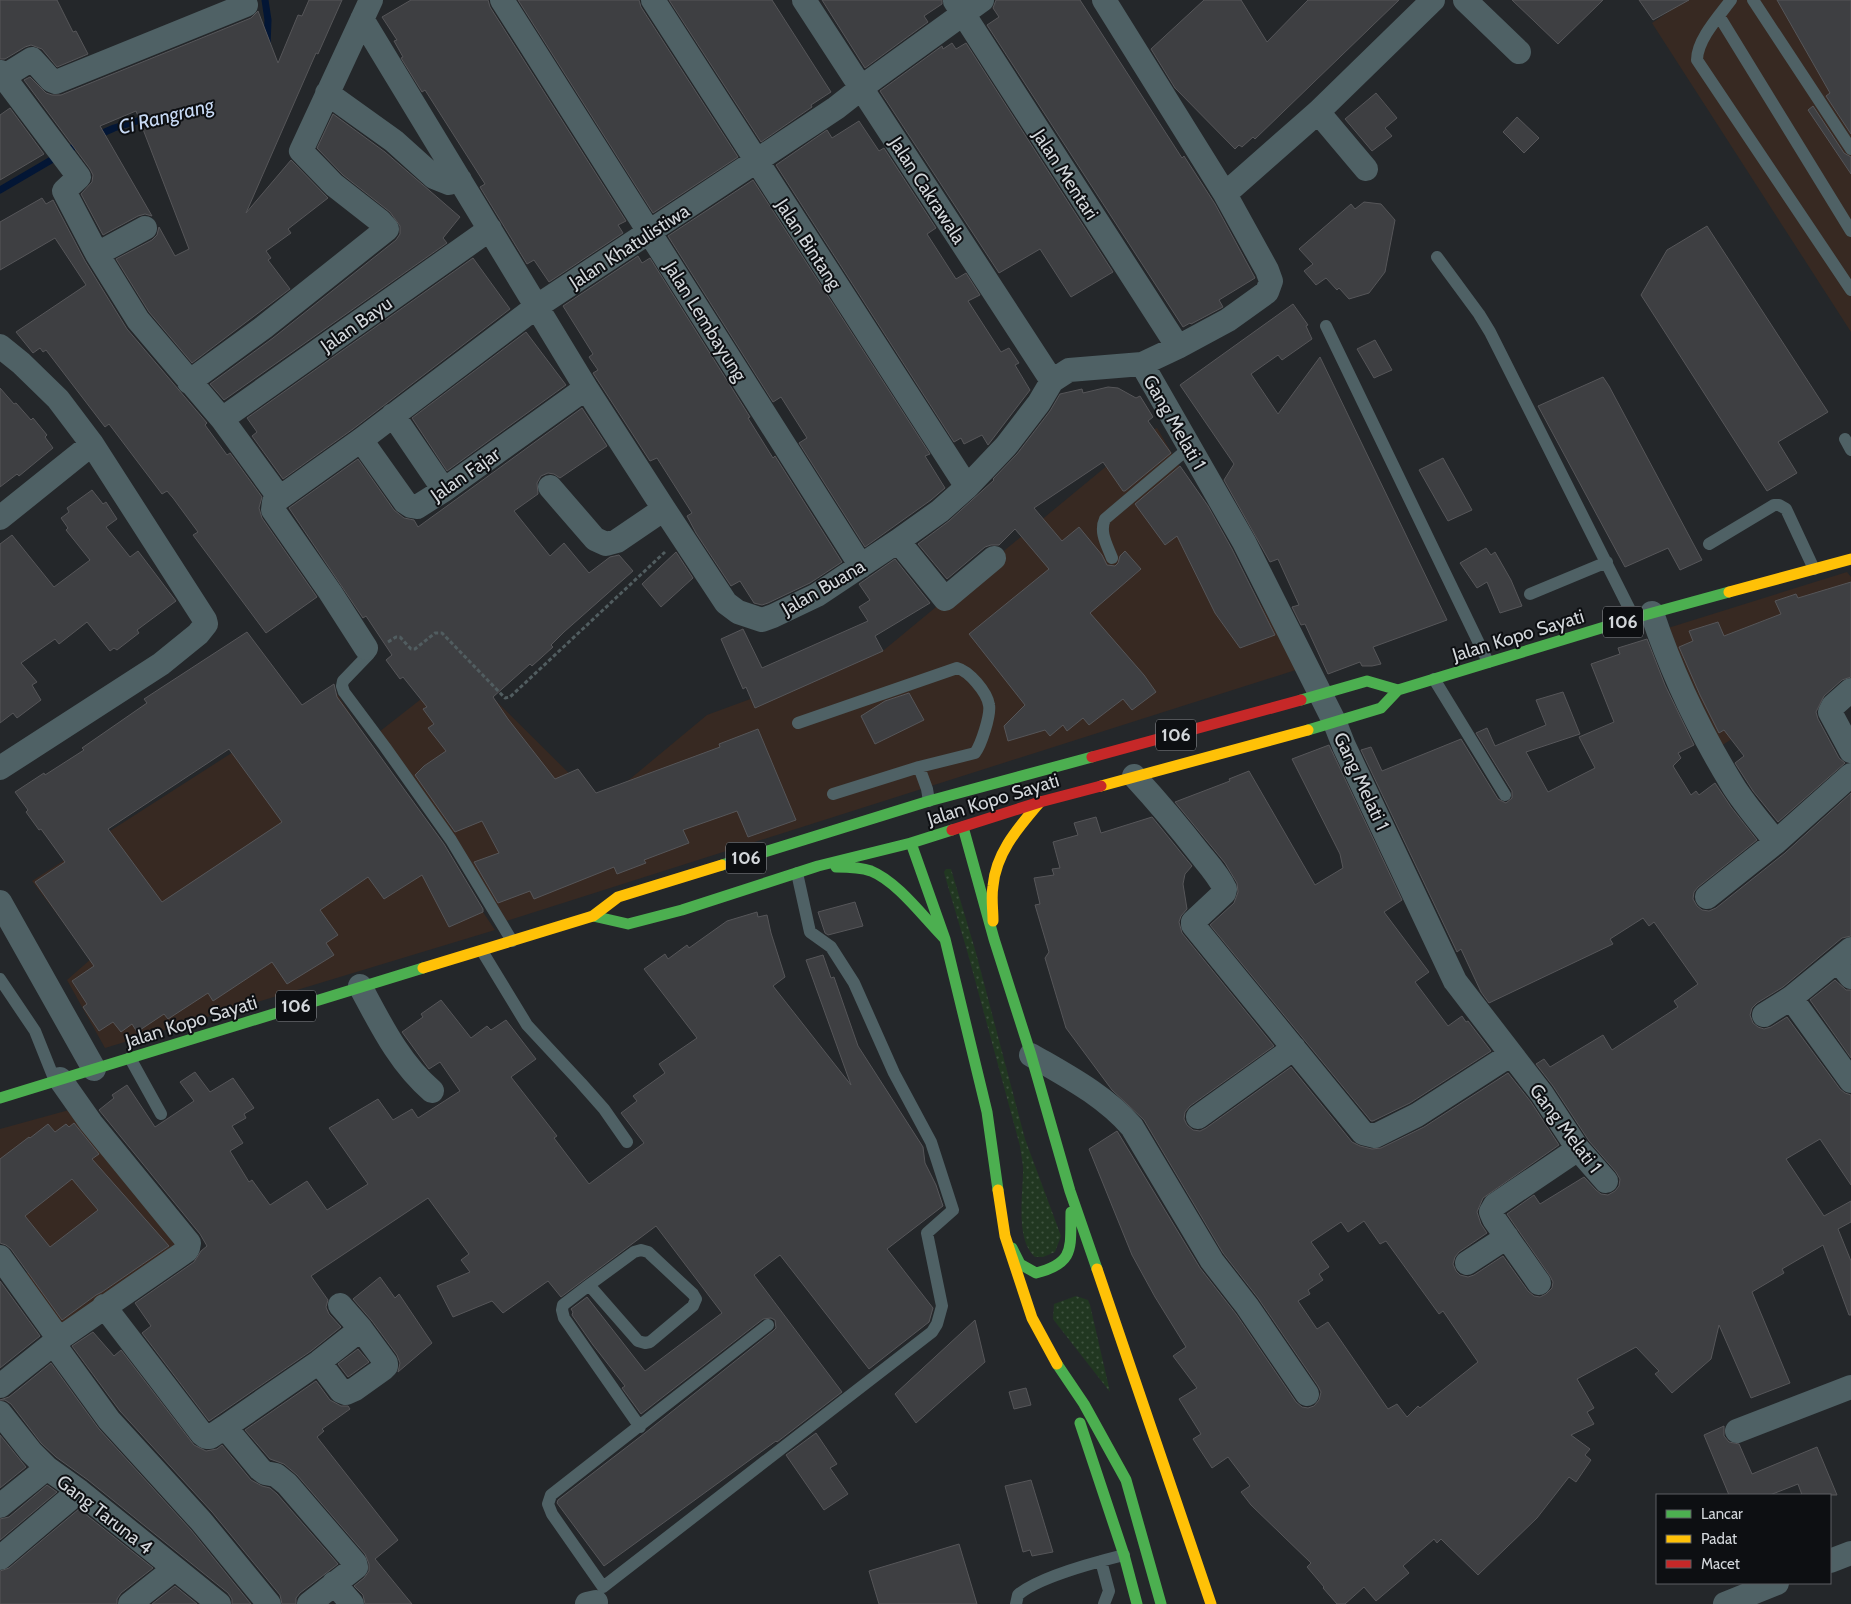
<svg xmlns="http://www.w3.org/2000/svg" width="1851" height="1604" viewBox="0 0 1851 1604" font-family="Cabin,sans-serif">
  <defs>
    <pattern id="grass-dots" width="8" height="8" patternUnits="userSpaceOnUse" patternTransform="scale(1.25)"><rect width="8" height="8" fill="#213721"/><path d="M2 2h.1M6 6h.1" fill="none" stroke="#405341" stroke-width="1.8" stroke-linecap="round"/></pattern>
  </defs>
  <rect width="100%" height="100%" fill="#24272a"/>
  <path fill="#372922" d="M1686 0H1851V332L1652 23Z
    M1157 428 1299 669 503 922 379 732 462 667 600 804 707 715 884 650 1120 455 1113 446Z
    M1847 572 1851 577V662L1721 746 1652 633Z
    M333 688 495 930 105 1048 67 980 91 959 32 881Z
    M69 1110 184 1242 60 1334 14 1281 53 1257 0 1184V1129Z"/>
  <path fill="url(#grass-dots)" d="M946 869H951L976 953 1025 1139 1061 1236 1055 1252 1043 1257H1035C1014 1239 1024 1191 1023 1166 1022 1159 1021 1153 1020 1146L968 954 945 876 944 872Z
    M1076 1296 1088 1300 1090 1305 1110 1392 1053 1319 1054 1304Z"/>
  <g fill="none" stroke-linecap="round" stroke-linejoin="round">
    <path stroke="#031635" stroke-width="7" d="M265 0 268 20 267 46
      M96 136 114 128 147 118
      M0 190 82 142"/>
  </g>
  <path fill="#3e3f42" stroke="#565659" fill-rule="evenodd" d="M0 0H57L73 32 76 31 88 54 57 67 42 49 31 45 25 47 5 59H0Z
    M309 0H342L318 54 316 53 246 213 291 160 328 198 288 229 291 233 266 251 271 258 268 260 290 289 192 363 149 312 116 259 152 240 157 235 159 227 175 256 189 249 136 111 100 126 152 216 145 214 138 216 103 235 81 194 92 182 93 175 90 169 24 80 30 77 46 93 52 95H61L251 18 258 11 278 63 298 15 302 16Z
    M411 0H488L490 7 626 221 618 225 623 233 549 282 534 260 527 264 480 187 485 184 425 90 422 92 401 58 403 57 394 41 397 40 382 17Z
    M518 0H639L641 7 738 157 653 213Z
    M669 0H772L831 92 811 105 812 107 761 142Z
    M822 0H942V4L924 16 928 22 865 68Z
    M996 0H1080L1182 158 1184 156 1215 204 1254 276 1255 278 1219 300 1223 307 1191 324 1190 323 1183 327 987 25 999 17 993 8Z
    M1204 0H1241L1267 42 1308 0H1399L1255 139 1253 137 1242 147 1239 145 1235 149 1175 88 1151 49Z
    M1512 0H1603L1558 44Z
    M1639 0H1689L1653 20Z
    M1777 0H1851V134L1826 96 1830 93Z
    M952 43 956 49 966 43 1113 272 1071 297 1040 249 999 273 880 91 942 46 943 49Z
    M1376 93 1397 118 1385 128 1392 136 1372 151 1345 119Z
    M1813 106 1844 153 1851 157V174L1808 110Z
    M10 108 44 154 0 180V115Z
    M333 114 385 152 460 217 443 238 447 243 224 400 210 384 273 338 396 240 400 234V226L390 212 343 175 317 148Z
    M1517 117 1539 138 1524 153 1503 132Z
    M859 121 879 151 884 148 936 228 927 234 956 279 966 273 980 295 968 301 1001 352 1009 348 1019 363 1015 365 1030 390 988 445 982 435 964 444 961 438 954 442 776 165 827 130 832 138Z
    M753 180 930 454 925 456 945 488 931 500 865 547 799 443 807 438 781 397 773 402 668 236Z
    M42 198 46 204 53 200 85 261 127 329 207 423 205 425 227 455 230 453 262 497 259 508 262 518 317 597 266 633 193 535 198 532 173 498 167 491 162 494 109 424 105 427 46 350 43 352 40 348 33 353 16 332 86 285 55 238 0 270V222Z
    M1364 202 1381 204 1395 220 1385 272 1369 293 1349 299 1339 288 1337 290 1326 278 1316 285 1304 271 1313 264 1299 249 1351 204 1355 209Z
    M1707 226 1828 412 1778 442 1797 473 1767 491 1641 295 1667 250Z
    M638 256 642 263 650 258 750 417 748 418 773 458 775 456 842 562 810 583 768 603 762 605 754 603 740 581 731 586 696 533 687 516 692 513 657 458 650 461 593 373 598 370 589 357 593 354 563 306Z
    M473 258 510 309 353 429 283 479 252 436 257 432 247 418Z
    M1293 304 1308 325 1306 326 1312 339 1282 360 1278 355 1251 374 1278 414 1320 357 1447 620 1373 647 1381 664 1372 666H1362L1360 662 1328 674 1305 624 1301 625 1292 607 1299 605 1278 559 1270 562 1224 480 1234 464 1180 385Z
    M526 332 566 385 447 471 412 418Z
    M1375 340 1392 370 1374 378 1357 349Z
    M1603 377 1609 386 1702 560 1680 570 1668 548 1625 567 1538 406Z
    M1108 387 1118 388 1136 398 1140 396 1153 417 1148 421 1171 453 1125 491H1123L1103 462 1034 508 1062 541 1079 527 1102 555 1107 565 1115 566 1118 563 1120 556 1125 551 1141 569 1090 613 1144 675 1156 692 1132 710 1123 699 1089 725 1083 718 1067 731 1063 725 1050 736 1045 730 1008 741 1004 726 1025 705 969 634 1049 569 1015 529 999 545H991L985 547 947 579 918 544 949 521 994 480 993 479 1017 454 1050 411 1060 394 1082 389 1083 393Z
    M0 388 14 404 16 403 31 420 33 418 47 435 45 437 53 448 19 476 17 474 0 487Z
    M582 408 607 446 560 478 554 474 548 473 541 476 537 483 538 494 514 511 550 556 564 543 589 573 610 557 619 555 633 571 564 632 551 645 553 647 532 666 530 664 493 697 508 719 555 779 578 769 596 793 720 747 719 744 758 729 796 820 748 837 737 811 683 830 689 843 644 860 646 863 617 874 614 867 534 899 530 891 498 903 474 862 499 853 482 821 455 832 415 775 424 766 446 751 428 728 434 724 423 709 427 707 403 677 400 679 386 660 392 655 366 616 363 618 289 508 358 459 394 510 404 518 414 520 418 527Z
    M1443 458 1472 510 1448 521 1419 470Z
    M1180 466 1208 506 1232 549 1275 635 1240 648 1215 613 1177 536 1165 545 1135 504Z
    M92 490 103 504 106 502 117 519 106 527 130 557 138 551 176 601 137 630 139 633 117 650 114 648 110 651 87 622 59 644 55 639 21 663 37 682 32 685 41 700 17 718 13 713 0 723V544L12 535 54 587 90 560 66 530 68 528 61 518 69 512 67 508Z
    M1486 548 1491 555 1495 552 1511 580 1522 606 1500 613 1487 582 1477 588 1460 563Z
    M676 552 693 578 661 607 642 584Z
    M895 559 930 603 875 636 883 651 755 708 746 687 743 689 721 639 743 629 762 668 868 621 859 607 870 600 859 584Z
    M1851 582V677L1842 680 1824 696 1816 712 1818 719 1839 758 1845 763 1778 822 1753 791 1735 763 1744 756 1724 730 1719 733 1700 695 1679 647 1693 641 1689 631 1718 622 1724 636 1781 614 1775 601 1796 594 1798 598Z
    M247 632 302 705 334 684 337 697 444 844 483 909V912L449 927 422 875 384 899 368 877 320 910 338 935 326 943 334 955 287 984 272 962 213 1001 208 993 168 1019 164 1014 137 1032 132 1024 121 1032 113 1022 99 1031 83 1007 87 1004 72 981 94 966 35 882 65 862 41 829 39 830 26 812 28 810 15 792 44 773 45 775 84 750 82 748 147 703 144 699ZM229 749 282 822 162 902 108 829Z
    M1647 639 1665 685 1694 745 1678 753 1681 758 1673 766 1691 795 1696 791 1699 795 1715 783 1731 807 1757 840 1698 887 1694 892 1693 899 1697 906 1702 910 1709 911 1716 908 1785 853 1851 793V936L1842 938 1783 987 1757 1003 1752 1008 1750 1015 1753 1023 1758 1027 1764 1029 1771 1027 1787 1017 1840 1089 1845 1093 1851 1095V1185L1820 1139 1786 1159 1824 1216 1851 1201V1222L1838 1229 1851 1261V1315H1849L1823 1245 1782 1269 1784 1273 1752 1292 1790 1383 1751 1398 1719 1325 1711 1359 1672 1393 1655 1374 1659 1371 1636 1347 1577 1379 1594 1408 1587 1412 1594 1424 1571 1435 1590 1449 1585 1455 1591 1460 1576 1482 1569 1477 1537 1518 1478 1575 1441 1539 1437 1543 1434 1539 1403 1566 1409 1573 1376 1601 1364 1587 1345 1604H1337L1323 1588 1324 1587 1307 1567 1311 1563 1251 1505 1241 1492 1250 1486 1228 1457 1212 1468 1193 1439 1201 1434 1179 1399 1197 1388 1173 1356 1186 1347 1155 1297 1132 1255 1089 1149 1117 1131 1200 1268 1236 1314 1296 1402 1302 1407 1308 1408 1314 1406 1319 1400 1321 1392 1318 1386 1258 1298 1223 1253 1144 1120 1112 1090 1066 1028 1045 958 1049 952 1035 905 1040 904 1034 878 1054 875 1052 869 1060 868 1053 842 1078 835 1074 823 1096 817 1101 833 1152 817 1192 866 1185 874 1183 884 1187 909 1181 916 1179 922 1182 933 1274 1046 1190 1106 1185 1112 1184 1119 1187 1125 1193 1130 1200 1131 1206 1128 1291 1067 1352 1142 1360 1146 1372 1149 1381 1148 1424 1127 1508 1073 1531 1102 1559 1145 1483 1198 1477 1212 1481 1224 1487 1233 1459 1252 1455 1257 1453 1264 1456 1271 1460 1275 1468 1277 1474 1275 1503 1256 1528 1291 1534 1296 1540 1297 1546 1294 1552 1288 1553 1282 1550 1276 1507 1214 1534 1195 1540 1204 1584 1177 1596 1190 1601 1194 1608 1195 1615 1191 1619 1186 1620 1179 1616 1172 1589 1141 1553 1086 1536 1064 1544 1059 1550 1067 1603 1035 1612 1050 1678 1007 1674 1001 1698 984 1654 922 1649 926 1643 918 1610 939 1613 944 1489 1003 1481 992 1461 949 1457 952 1361 750 1371 747 1382 771 1461 739 1498 799 1506 803 1512 798V791L1476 733 1487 728 1495 746 1546 725 1536 700 1563 692 1580 734 1526 752 1548 792 1595 768 1579 737 1614 722 1591 664 1620 654 1618 648ZM1364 1221 1380 1244 1386 1241 1439 1314 1443 1311 1478 1362 1420 1408 1418 1406 1407 1417 1397 1404 1388 1409 1328 1322 1317 1329 1298 1301 1310 1294 1308 1290 1323 1280 1319 1274 1329 1267 1311 1242 1341 1222 1348 1232Z
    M909 693 924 720 875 744 861 716 885 701Z
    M1329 745 1402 900 1384 912 1429 972 1415 982 1448 1026 1462 1016 1466 1022 1468 1021 1491 1051 1410 1103 1373 1121H1371L1210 925 1234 903 1238 892 1237 883 1225 863 1175 802 1230 781 1229 779 1249 771 1315 885 1343 868 1340 854 1292 759Z
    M855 902 863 926 828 935 825 933 818 912Z
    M757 912 758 917 767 915 771 933 785 977 773 986 851 1085 806 960 823 955 831 978 834 977 858 1046 923 1147 925 1163 936 1185 943 1206 887 1249 933 1308 929 1322 869 1369 780 1255 754 1275 842 1392 777 1442 776 1441 604 1566 557 1503 558 1500 645 1433 773 1331 776 1328 775 1320 771 1318 763 1319 641 1414 622 1388 625 1386 593 1345 572 1315 573 1312 571 1309 587 1297 645 1371 722 1313 656 1226 561 1297 548 1281 503 1313 492 1301 453 1317 437 1286 470 1272 461 1260 469 1254 428 1198 311 1276 328 1300 326 1307 329 1314 341 1327 311 1351 209 1421 142 1333 151 1326 135 1303 194 1262 201 1251 207 1246 200 1234 99 1110 114 1098 112 1095 127 1085 155 1127 194 1101 180 1082 195 1072 210 1092 233 1078 254 1108 244 1114 246 1118 232 1126 243 1143 230 1151 249 1182 252 1180 270 1205 307 1181 327 1210 368 1184 329 1128 378 1099 393 1120 412 1109 418 1118 460 1091 440 1062 429 1069 402 1032 423 1017 421 1014 441 1000 471 1038 487 1026 491 1030 506 1020 536 1059 511 1077 557 1136 554 1138 589 1184 644 1143 621 1113 637 1101 633 1096 665 1073 659 1064 697 1038 644 969 665 954 668 959 687 945 689 948 727 921Z
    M1835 980 1846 990H1851V1058L1810 1000Z
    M74 1123 99 1154 92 1159 169 1246 102 1292 96 1295 62 1320 11 1249 6 1245 0 1243V1159L29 1137 30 1138 48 1124 55 1132 66 1124 69 1127ZM72 1179 98 1210 50 1247 25 1216Z
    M380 1277 395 1298 399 1294 432 1343 398 1372 400 1363 397 1355 372 1321 353 1299Z
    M0 1281 40 1336 0 1368Z
    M975 1320 985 1362 916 1423 895 1394Z
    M93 1332 114 1356 121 1350 194 1445 206 1451 217 1449 222 1445 251 1480 262 1486 270 1488 277 1494 338 1564 300 1593 296 1598V1604H282L280 1595 212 1512 120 1411 72 1346Z
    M358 1349 369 1362 348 1377 338 1364Z
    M51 1363 99 1429 191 1530 251 1604H232V1599L228 1593 88 1480 56 1457 41 1443 11 1404 5 1400H0L9 1397Z
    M316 1381 330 1400 341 1406H348L350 1409 322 1429 324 1431 317 1437 398 1540 375 1559 412 1604H365L363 1595 354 1586 364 1578 369 1571V1564L365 1554 297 1475 284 1464 270 1459 245 1430Z
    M1026 1388 1031 1405 1014 1409 1009 1392Z
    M1724 1426V1436L1729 1442 1739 1444 1752 1474 1817 1447 1837 1495H1802L1798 1484 1770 1495H1729L1704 1435Z
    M816 1433 837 1464 830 1468 848 1494 824 1510 786 1455Z
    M0 1435 26 1467 0 1488Z
    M1031 1480 1053 1552 1032 1556 1030 1550 1023 1552 1005 1486Z
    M47 1485 57 1492 0 1540V1519L9 1517Z
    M79 1509 153 1568 121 1593 117 1599V1604H0V1571L9 1568Z
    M959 1544 977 1604H879L869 1571Z
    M175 1586 197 1604H152Z"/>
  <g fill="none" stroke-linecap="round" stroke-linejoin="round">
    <path stroke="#515d60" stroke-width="3" stroke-dasharray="4 2.5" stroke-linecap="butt" d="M388 642 396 637H400L411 649H415L435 633H442L505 698 510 697 665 552"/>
    <path stroke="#4f6165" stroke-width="12" d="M1731 0C1719 16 1697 40 1697 60L1851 290
      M1753 0 1851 149
      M1719 16 1851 231
      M1437 257 1479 314 1490 332 1634 618
      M1326 326 1488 662
      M1845 439 1851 450
      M1709 544 1774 505H1779L1786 509 1814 569
      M1112 558C1107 545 1099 532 1105 519L1190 447
      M1530 594 1607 562
      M366 648 369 654 343 681 342 686 344 692 385 747 451 840 512 941
      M1434 679 1505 795
      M798 723 957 668C969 671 987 692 989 705 991 715 981 745 975 753L919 767 833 794
      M919 767 927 789 929 801
      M482 951 527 1025 581 1083 604 1109 627 1142
      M0 979 35 1031 55 1081
      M130 1058 161 1114
      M589 1285 638 1341 645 1343 650 1342 693 1306 696 1299 693 1294 648 1252 641 1250 634 1252 589 1285 563 1305 562 1310 564 1318 640 1427
      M768 1325 551 1495 548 1504 552 1514 603 1587 932 1332 937 1324 942 1306 927 1233 953 1210 931 1142 894 1073 854 983 831 947 810 932 797 873
      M1101 1561 1109 1591 1104 1604
      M1016 1604 1018 1595C1038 1577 1096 1562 1124 1555"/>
    <path stroke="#4f6165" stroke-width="24" d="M502 0 861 566
      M653 0 967 487
      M804 0 1052 381
      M1465 0 1519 52
      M955 1 1178 347
      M362 19 586 388 664 509 726 603 738 612 762 620 773 616 817 595 898 541 940 511 967 487 1006 446 1039 403 1052 381 1069 370 1142 364 1178 347 1228 320 1267 292 1271 281 1267 270 1225 194 1104 0
      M0 72 79 177 64 191 97 254 138 320 222 419 279 497
      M3 77 32 59 51 80 56 82 246 5
      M327 93 394 141 434 177 449 183 460 180
      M1318 112 1366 169
      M1225 194 1318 112 1433 0
      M97 254 145 228
      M0 346 21 363 58 399 92 444 205 620 206 624 198 634 161 664 0 768
      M1142 364 1244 542 1335 723 1344 746 1455 981 1542 1094 1578 1149 1606 1181
      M189 382 264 327 387 229 380 221 334 185 301 151 371 0
      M393 415 444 490
      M222 419 490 229
      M361 440 405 502 411 506 417 507 444 490 586 388
      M550 487 595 539 606 544 617 541 664 509
      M0 518 92 444
      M898 541 945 599 994 558
      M1652 613C1672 673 1699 730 1732 784 1744 804 1761 823 1776 842
      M366 648 330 592 273 510 274 502 361 440 536 307 836 108 873 79 982 0
      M1851 690 1833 706 1830 712 1851 751
      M1134 776C1157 801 1179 827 1200 854 1209 865 1219 876 1225 889L1224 893 1193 922V925L1363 1133 1375 1136 1417 1115 1510 1055
      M1707 897 1776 842 1851 775
      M0 902 94 1069
      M1838 961 1851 977
      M360 986C380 1023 399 1063 432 1091
      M1791 998 1851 1081
      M1764 1015 1791 998 1851 949
      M1031 1055C1067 1076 1104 1095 1132 1127L1212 1261 1247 1306 1307 1394
      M1198 1117 1294 1048
      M0 1257 59 1339 0 1386
      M1467 1263 1507 1237
      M1539 1283 1494 1219 1491 1212 1495 1205 1578 1149
      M104 1306 202 1434 206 1437H210L225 1427 260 1469 265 1473 276 1475 287 1484 355 1563 356 1567 309 1604
      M59 1339 186 1251 188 1248 189 1243 91 1123 60 1079
      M53 1343 109 1420 201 1521 269 1604
      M319 1362 341 1391 346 1393 355 1389 383 1369 386 1366V1363L361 1329
      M0 1413 31 1452 47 1468 79 1491 219 1604
      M225 1427 319 1362 361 1329 340 1305
      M1737 1431 1851 1387
      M0 1506 47 1468
      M0 1558 79 1491
      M1830 1561 1851 1553
      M334 1583 352 1604
      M130 1604 174 1569
      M587 1604 596 1602
      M1725 1604 1777 1583"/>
    <path stroke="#4caf50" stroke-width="11" d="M1301 700 1367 681 1398 690
      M1308 730 1381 708 1398 690 1634 618 1729 592
      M963 827 994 939 1031 1055 1070 1191 1097 1269
      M911 843 945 939 987 1112 998 1190
      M722 865 929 801 1092 757
      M836 867C847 867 860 867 871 871 898 882 924 918 945 939
      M593 916 628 924 682 910 818 866 911 843 952 830
      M0 1098 423 968
      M1012 1248 1020 1264 1036 1273C1076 1263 1070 1247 1071 1212
      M1057 1364 1084 1404 1126 1480 1161 1604
      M1080 1423 1124 1555 1137 1604"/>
    <path stroke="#ffc107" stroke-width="11" d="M1729 592 1851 559
      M1101 786 1308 730
      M993 921C993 909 991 897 993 886 996 852 1019 827 1040 802
      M423 968 593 916 618 897 722 865
      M998 1190 1005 1236 1032 1318 1057 1364
      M1097 1269 1211 1604"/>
    <path stroke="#c62828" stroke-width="11" d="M1092 757 1301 700
      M952 830 1040 802 1101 786"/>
  </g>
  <g text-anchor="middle" stroke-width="4" stroke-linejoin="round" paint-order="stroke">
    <g fill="#0d0f12" stroke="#989b9f" stroke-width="1">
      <rect x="1603" y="606.5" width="40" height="31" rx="4"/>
      <rect x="1156" y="719.5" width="40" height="31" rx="4"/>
      <rect x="726" y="842.5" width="40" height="31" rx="4"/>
      <rect x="276" y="990.5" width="40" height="31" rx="4"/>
    </g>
    <g font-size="18" font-weight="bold" fill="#d3d7db">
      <text x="1623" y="628">106</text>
      <text x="1176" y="741">106</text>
      <text x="746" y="864">106</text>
      <text x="296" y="1012">106</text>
    </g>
    <g font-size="19" fill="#d3d7db" stroke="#0d0f12">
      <text transform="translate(1066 174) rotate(57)" y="7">Jalan Mentari</text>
      <text transform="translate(928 190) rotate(57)" y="7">Jalan Cakrawala</text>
      <text transform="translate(809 244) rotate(57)" y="7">Jalan Bintang</text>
      <text transform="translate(629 246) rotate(-33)" y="7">Jalan Khatulistiwa</text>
      <text transform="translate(706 321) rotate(58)" y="7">Jalan Lembayung</text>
      <text transform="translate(356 324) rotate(-35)" y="7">Jalan Bayu</text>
      <text transform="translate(1175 422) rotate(60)" y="7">Gang Melati 1</text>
      <text transform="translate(465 474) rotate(-35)" y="7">Jalan Fajar</text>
      <text transform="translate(823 587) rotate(-30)" y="7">Jalan Buana</text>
      <text transform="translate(1518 635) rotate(-17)" y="7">Jalan Kopo Sayati</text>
      <text transform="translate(1362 781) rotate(65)" y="7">Gang Melati 1</text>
      <text transform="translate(993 799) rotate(-17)" y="7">Jalan Kopo Sayati</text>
      <text transform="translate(191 1021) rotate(-17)" y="7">Jalan Kopo Sayati</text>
      <text transform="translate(1566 1128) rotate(53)" y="7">Gang Melati 1</text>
      <text transform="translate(105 1514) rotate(38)" y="7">Gang Taruna 4</text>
    </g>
    <g font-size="20" font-style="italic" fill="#c8daf5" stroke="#0d0f12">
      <text transform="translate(166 116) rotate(-14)" y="7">Ci Rangrang</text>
    </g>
  </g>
  <rect x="1656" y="1494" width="175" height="90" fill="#0d0f12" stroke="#5c5f62"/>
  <rect x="1666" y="1510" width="25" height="8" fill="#4caf50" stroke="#5c5f62"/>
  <text x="1701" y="1519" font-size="15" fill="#d3d7db">Lancar</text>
  <rect x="1666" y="1535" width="25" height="8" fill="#ffc107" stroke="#5c5f62"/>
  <text x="1701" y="1544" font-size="15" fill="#d3d7db">Padat</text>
  <rect x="1666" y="1560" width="25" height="8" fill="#c62828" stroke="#5c5f62"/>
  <text x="1701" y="1569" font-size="15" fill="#d3d7db">Macet</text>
</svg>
